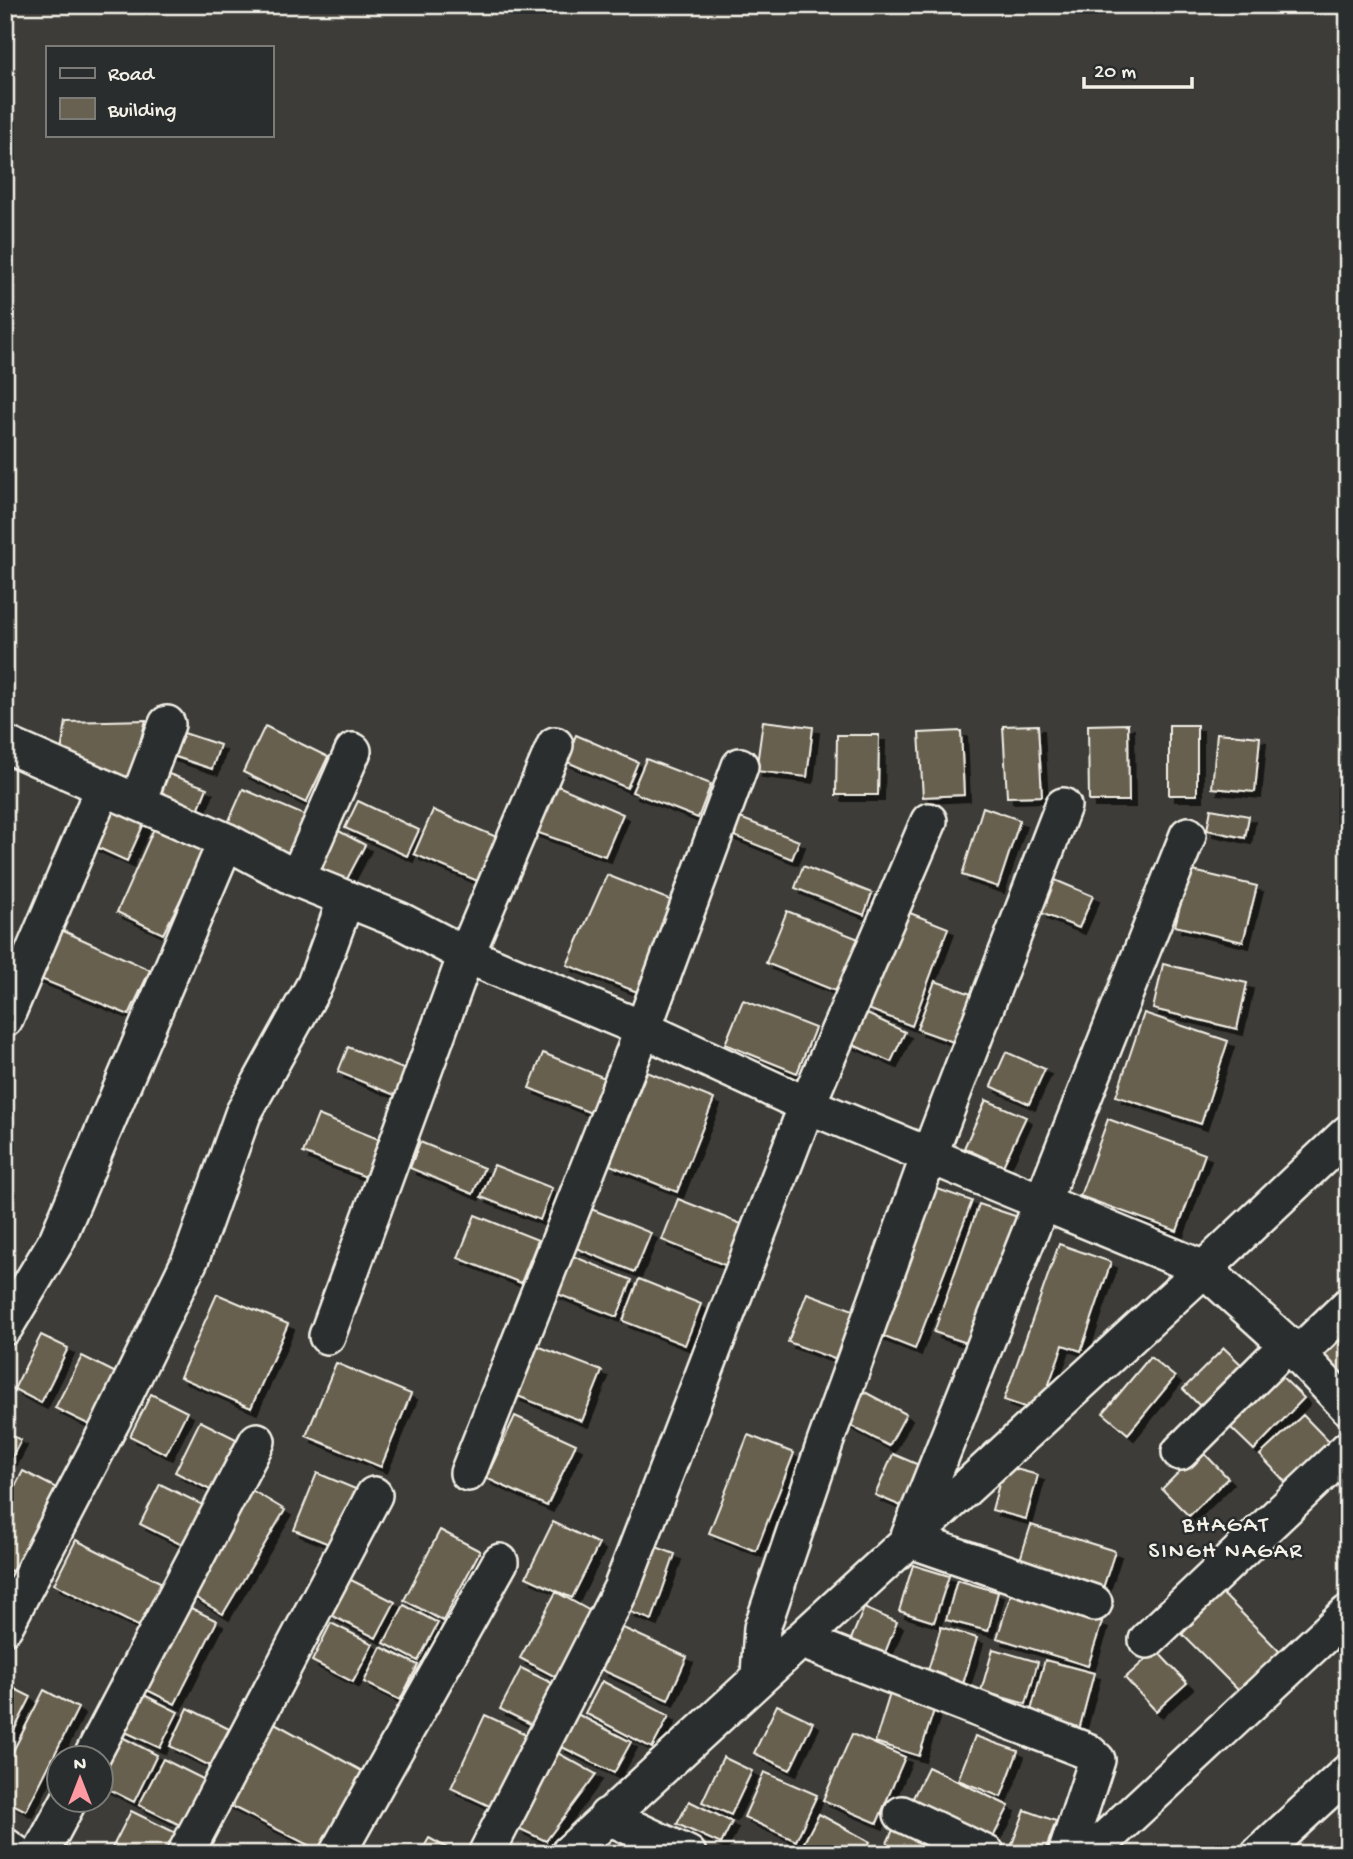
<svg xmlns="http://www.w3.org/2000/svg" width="1353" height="1859" viewBox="0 0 1353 1859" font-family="'Gochi Hand',sans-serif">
  <defs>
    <filter id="shadow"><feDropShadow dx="6" dy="6" stdDeviation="0" flood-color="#0009"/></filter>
  </defs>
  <rect width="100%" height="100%" fill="#3d3c38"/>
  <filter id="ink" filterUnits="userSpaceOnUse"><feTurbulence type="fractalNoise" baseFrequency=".0143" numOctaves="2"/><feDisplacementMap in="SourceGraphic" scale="14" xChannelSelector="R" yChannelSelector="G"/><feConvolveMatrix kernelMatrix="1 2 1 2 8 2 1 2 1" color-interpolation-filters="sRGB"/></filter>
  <g filter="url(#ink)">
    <path fill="#686050" stroke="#f4f1e8" stroke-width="2" filter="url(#shadow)" d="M146 720 129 784 60 757 66 722Z
      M763 721 813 727 807 777 756 771Z
      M1128 724 1129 801H1089L1088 725Z
      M1038 725 1042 796 1007 797 1003 726Z
      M1169 725H1197V795H1169Z
      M265 726 328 757 306 803 243 772Z
      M175 730 220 745 212 769 167 754Z
      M961 731 964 795 923 797 919 733Z
      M1217 733 1260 737 1255 792 1212 788Z
      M576 735 638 762 627 788 565 761Z
      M837 735H879L878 795H836Z
      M646 759 711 784 698 818 632 792Z
      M169 774 207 788 198 810 160 797Z
      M551 783 623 814 605 856 533 831Z
      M243 789 311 818 291 862 224 832Z
      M358 801 419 830 407 856 345 828Z
      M110 803 146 819 127 861 90 844Z
      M983 807 1020 820 998 887 962 875Z
      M1211 809 1249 816 1245 838 1207 830Z
      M433 810 499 838 480 882 414 854Z
      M735 816 799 841 792 859 727 833Z
      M159 817 210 842 163 934 117 912Z
      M337 830 365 845 346 881 318 867Z
      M803 866 872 893 864 915 795 888Z
      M1189 870 1257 886 1243 942 1175 926Z
      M607 875 675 902 640 993 567 965Z
      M1055 880 1093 896 1079 928 1041 913Z
      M787 911 859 939 838 992 766 963Z
      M905 911 948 928 912 1026 868 1009Z
      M57 928 150 970 129 1015 36 977Z
      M1163 964 1247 983 1237 1029 1153 1009Z
      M935 981 977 996 959 1044 917 1029Z
      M743 1000 815 1028 797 1073 725 1044Z
      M863 1012 905 1032 891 1062 849 1043Z
      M1144 1013 1228 1041 1201 1124 1116 1096Z
      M348 1047 411 1072 402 1098 338 1072Z
      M1006 1052 1045 1069 1029 1104 991 1086Z
      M543 1053 605 1078 591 1113 529 1088Z
      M647 1072 714 1099 677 1192 610 1165Z
      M986 1100 1026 1117 1003 1166 964 1148Z
      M318 1115 381 1140 366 1177 303 1153Z
      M1108 1119 1205 1154 1177 1231 1080 1196Z
      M420 1142 484 1168 473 1194 410 1168Z
      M494 1165 552 1188 540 1220 481 1197Z
      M932 1187 972 1201 915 1349 877 1334Z
      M678 1199 744 1225 727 1266 662 1240Z
      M979 1204 1027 1220 982 1348 934 1332Z
      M591 1209 651 1233 635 1272 576 1248Z
      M475 1215 538 1240 521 1283 458 1258Z
      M1059 1244 1111 1262 1081 1351 1063 1345 1039 1412 1004 1400Z
      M570 1255 632 1280 617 1317 555 1293Z
      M639 1279 701 1304 685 1345 623 1321Z
      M807 1293 856 1311 837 1360 788 1342Z
      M217 1294 288 1324 251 1408 180 1377Z
      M1348 1317V1379L1314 1346Z
      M41 1335 68 1348 41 1403 14 1389Z
      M535 1345 602 1371 582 1421 515 1395Z
      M1224 1348 1248 1371 1206 1412 1183 1389Z
      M82 1356 122 1376 96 1428 55 1408Z
      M1150 1357 1175 1377 1128 1434 1103 1413Z
      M336 1363 411 1394 381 1467 306 1436Z
      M1276 1371 1304 1398 1254 1450 1226 1423Z
      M861 1390 906 1414 889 1446 844 1422Z
      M151 1394 187 1412 166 1454 130 1436Z
      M1303 1415 1335 1448 1291 1488 1260 1455Z
      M515 1416 576 1444 547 1506 486 1478Z
      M200 1421 240 1441 214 1492 175 1472Z
      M5 1432 21 1440 11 1459 5 1456Z
      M748 1435 794 1453 756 1551 709 1533Z
      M1201 1450 1228 1478 1189 1516 1162 1489Z
      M893 1454 919 1465 901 1506 875 1495Z
      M1004 1466 1038 1475 1026 1519 992 1510Z
      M23 1471 62 1491 19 1575 5 1568V1506Z
      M317 1473 358 1490 334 1546 294 1530Z
      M160 1484 207 1507 186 1547 140 1524Z
      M250 1489 285 1510 223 1614 188 1593Z
      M553 1522 599 1544 572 1598 526 1577Z
      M1031 1525 1115 1551 1103 1588 1019 1563Z
      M440 1530 480 1551 443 1621 404 1600Z
      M76 1540 170 1587 148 1631 54 1584Z
      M651 1545 675 1554 652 1620 628 1611Z
      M913 1565 949 1576 934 1622 899 1611Z
      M349 1579 395 1602 376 1638 331 1615Z
      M957 1580 998 1592 988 1631 946 1620Z
      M556 1592 601 1617 565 1682 520 1658Z
      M1222 1593 1280 1652 1240 1692 1182 1634Z
      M1011 1594 1102 1622 1088 1666 997 1638Z
      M181 1603 217 1621 175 1704 139 1686Z
      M404 1605 438 1623 418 1661 384 1643Z
      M864 1608 897 1622 883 1658 849 1644Z
      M331 1623 373 1644 353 1682 312 1661Z
      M621 1627 687 1657 668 1700 602 1670Z
      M941 1627 977 1638 962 1687 926 1677Z
      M381 1647 418 1665 400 1700 364 1682Z
      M993 1649 1038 1662 1026 1704 981 1691Z
      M1156 1650 1187 1683 1156 1711 1125 1678Z
      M1045 1660 1094 1673 1079 1730 1029 1718Z
      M521 1668 566 1690 545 1731 500 1709Z
      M602 1681 669 1716 652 1748 585 1713Z
      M5 1684 31 1697 5 1748Z
      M892 1687 937 1701 919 1756 875 1742Z
      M44 1690 78 1708 26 1811 5 1800V1767Z
      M140 1693 178 1712 160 1748 121 1730Z
      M777 1705 813 1722 790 1770 754 1753Z
      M188 1708 229 1729 210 1766 170 1746Z
      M577 1714 631 1742 614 1773 560 1746Z
      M485 1715 532 1737 498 1810 451 1788Z
      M271 1721 362 1771 318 1850 225 1803Z
      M116 1734 157 1755 134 1802 102 1786V1762Z
      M852 1734 905 1757 877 1823 823 1800Z
      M975 1736 1018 1751 1001 1797 958 1780Z
      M554 1751 596 1774 546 1841 518 1828Z
      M723 1757 752 1771 731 1815 702 1802Z
      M163 1759 207 1781 184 1827 139 1805Z
      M928 1767 1009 1806 988 1847 908 1808Z
      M764 1772 817 1795 796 1841 744 1817Z
      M689 1801 732 1822 721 1844 677 1824Z
      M1025 1810 1056 1821 1044 1854 1010 1850Z
      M131 1811 180 1835 170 1854H109Z
      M819 1814 870 1842 863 1854H798Z
      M897 1821 969 1854H882Z
      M429 1838 458 1854H420Z"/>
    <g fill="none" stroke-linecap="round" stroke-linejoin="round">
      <g stroke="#f4f1e8" stroke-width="40">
        <path id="street" d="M5 744 226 841 297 879 399 920 466 955 643 1029 807 1105 1204 1269 1298 1354 1348 1407
          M138 801 167 724
          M297 879 353 751
          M5 1019 103 788
          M5 1327 57 1240 226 841
          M327 1336 466 955 555 745
          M1298 1354 1348 1306
          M1180 1452 1287 1345
          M468 1473 643 1029 740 766
          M1094 1603 908 1539 1188 835
          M5 1626 112 1421 192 1256 243 1114 315 984 346 899
          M800 1640 1087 1751 1097 1760 1066 1854
          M1147 1640 1348 1449
          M759 1675 762 1628 825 1443 930 1153 1063 806
          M91 1758 257 1441
          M902 1814 987 1854
          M607 1816 688 1854
          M5 1846 16 1854
          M40 1854 69 1800
          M185 1854 374 1495
          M337 1854 500 1562
          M486 1854 621 1589 807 1105 929 821
          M568 1854 1204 1269 1348 1133
          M1089 1854 1348 1613
          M1259 1854 1348 1772"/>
      </g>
      <use href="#street" stroke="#2a2d2e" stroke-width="35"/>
    </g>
  </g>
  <g text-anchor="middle" stroke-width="5" stroke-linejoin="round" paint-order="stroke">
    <g font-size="23" letter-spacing="2" fill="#f4f1e8" stroke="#2a2d2e">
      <text x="1226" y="1531">BHAGAT<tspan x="1226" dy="26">SINGH NAGAR</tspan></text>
    </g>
  </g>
  <rect width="1353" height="1859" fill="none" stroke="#2a2d2e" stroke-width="28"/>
  <rect x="14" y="14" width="1325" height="1831" fill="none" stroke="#f4f1e8" stroke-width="2.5" filter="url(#ink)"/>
  <rect x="46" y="46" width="228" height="91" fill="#2a2d2e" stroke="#7b7b78" stroke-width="2"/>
  <rect x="60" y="68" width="35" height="10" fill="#2a2d2e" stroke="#7b7b78" stroke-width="2"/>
  <text x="108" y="80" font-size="21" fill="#f4f1e8">Road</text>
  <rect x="60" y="98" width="35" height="21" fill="#686050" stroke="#7b7b78" stroke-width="2"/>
  <text x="108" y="116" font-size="21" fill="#f4f1e8">Building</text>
  <g transform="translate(80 1779)"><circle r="33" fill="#2a2d2e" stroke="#7b7b78" stroke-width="2"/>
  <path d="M0-5L12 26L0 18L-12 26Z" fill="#ff9aa2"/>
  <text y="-10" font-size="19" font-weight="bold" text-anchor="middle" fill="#f4f1e8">N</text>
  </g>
  <path d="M1084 77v10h108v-10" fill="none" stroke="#f4f1e8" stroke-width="3.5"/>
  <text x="1094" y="77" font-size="21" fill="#f4f1e8" stroke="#2a2d2e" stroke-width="5" paint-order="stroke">20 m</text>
</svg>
